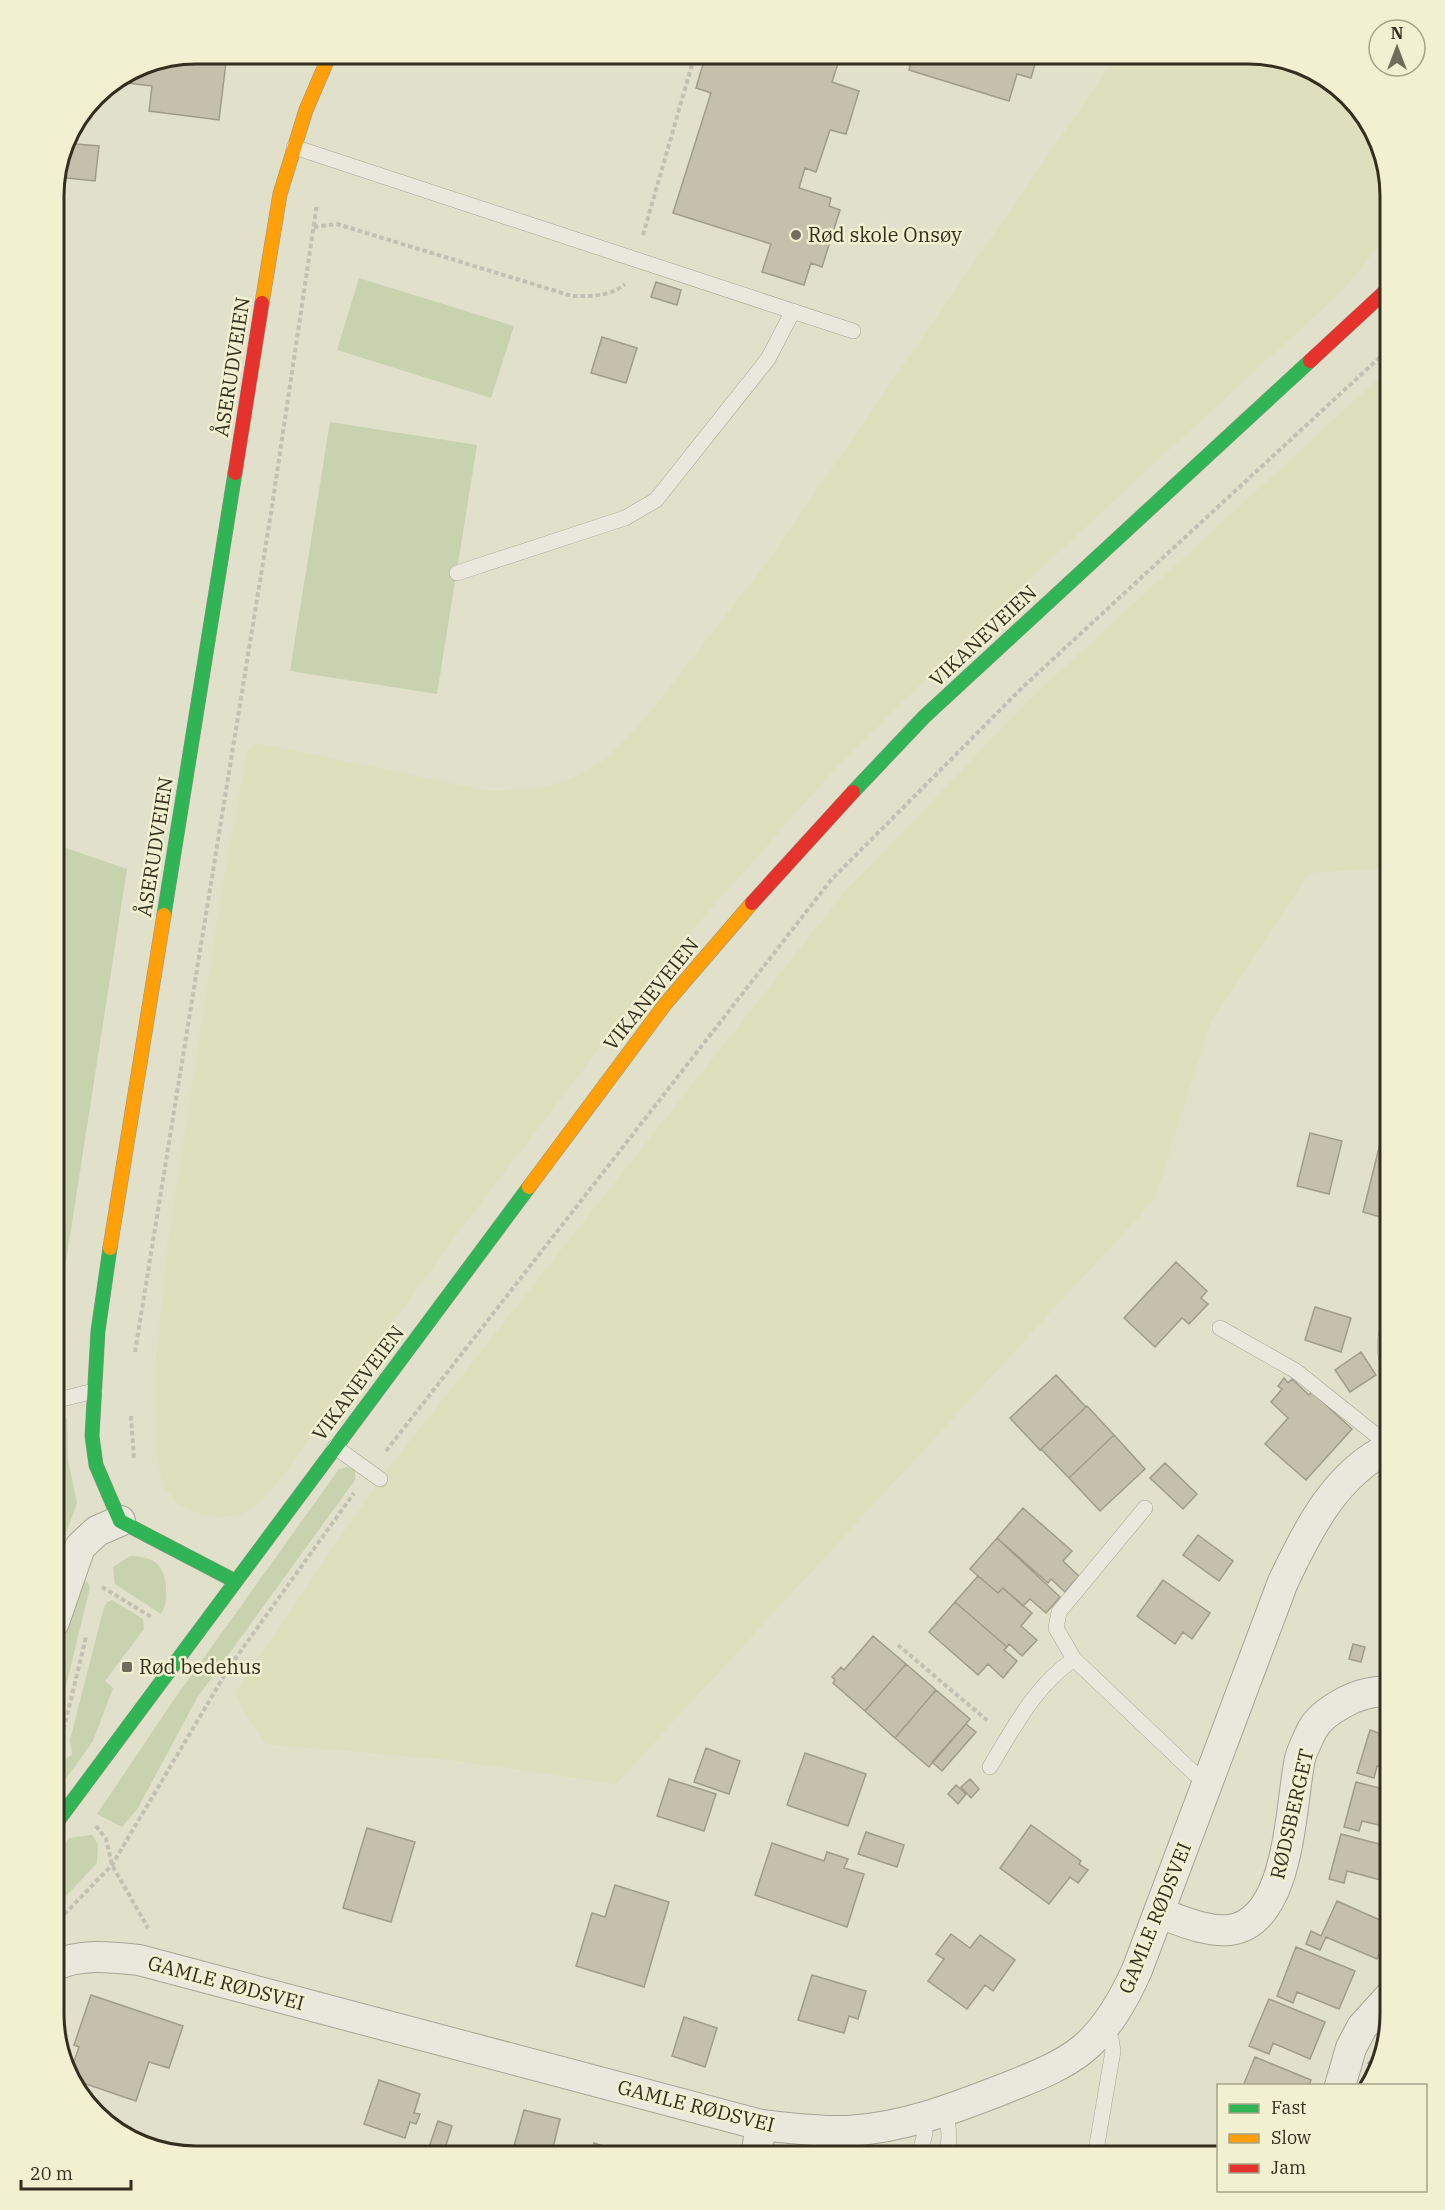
<svg xmlns="http://www.w3.org/2000/svg" width="1445" height="2210" viewBox="0 0 1445 2210" font-family="'IBM Plex Serif',serif">
  <rect width="100%" height="100%" fill="#e1e0cb"/>
  <path fill="#dddfbd" d="M1118 54H1258L1328 78 1372 125 1391 196V231L1342 291 1108 506 960 645 833 771 678 946 454 1238 277 1484 258 1504 241 1514 220 1517 198 1513 178 1504 163 1486 156 1457 154 1378 167 1247 224 875 247 751 257 743 489 791 535 789 569 780 606 759 648 715 768 561Z
    M1391 367V868L1309 873 1211 1021 1155 1199 616 1784 451 1760 266 1744 242 1709 235 1692 380 1479 843 894 1031 698Z"/>
  <path fill="#c8d2af" d="M359 278 514 326 491 398 337 350Z
    M330 422 477 445 437 694 290 671Z
    M54 844 127 869 56 1326H54Z
    M67 1418 68 1460 77 1503 54 1566V1422Z
    M348 1467 355 1470V1480L197 1698 138 1808 122 1827 97 1814 173 1701 339 1469Z
    M130 1556C154 1556 166 1566 166 1591 167 1600 166 1605 161 1614L115 1584 113 1567Z
    M87 1581 90 1587 54 1736V1654L77 1589Z
    M112 1600 143 1619 144 1629 105 1681 113 1688 93 1741 54 1795V1760L55 1765 72 1755 70 1740 104 1607 107 1602Z
    M92 1835 98 1844 97 1863 54 1909V1858L69 1838Z"/>
  <path fill="#c4c0ac" stroke="#a09c8b" stroke-width="1.5" d="M196 54H227L219 120 149 111 152 86 127 83 128 74 142 65Z
    M706 54H841L832 82 859 91 846 134 830 130 816 172 805 168 799 188 831 198 829 206 840 210 822 267 811 263 804 285 762 272 771 244 673 213 711 93 696 88Z
    M887 54H1038L1031 78 1017 74 1009 101 909 70 911 62Z
    M65 143 99 146 95 181 57 177Z
    M656 282 681 290 677 305 651 297Z
    M602 337 637 348 626 383 591 373Z
    M1391 990V1006L1384 1001Z
    M1391 1100V1220L1363 1212Z
    M1310 1133 1342 1141 1329 1194 1297 1186Z
    M1176 1262 1207 1291 1201 1298 1208 1304 1189 1324 1182 1318 1155 1347 1124 1318Z
    M1315 1307 1351 1318 1341 1352 1305 1340Z
    M1361 1352 1376 1375 1350 1392 1335 1370Z
    M1056 1375 1086 1407 1040 1450 1010 1418Z
    M1284 1378 1288 1383 1292 1379 1309 1395 1312 1392 1352 1429 1306 1480 1265 1444 1288 1418 1271 1402 1282 1389 1278 1386Z
    M1087 1406 1114 1435 1069 1478 1041 1449Z
    M1114 1435 1145 1469 1100 1511 1069 1478Z
    M1165 1463 1197 1494 1183 1509 1150 1478Z
    M1023 1508 1072 1551 1063 1561 1079 1576 1065 1592 1051 1579 1048 1583 997 1538Z
    M1198 1535 1233 1561 1219 1581 1183 1555Z
    M997 1538 1060 1597 1046 1613 1030 1599 1023 1606 1003 1588 998 1593 970 1569Z
    M978 1576 998 1593 1003 1588 1032 1613 1021 1626 1037 1640 1022 1656 1009 1644 1007 1647 955 1602Z
    M1163 1580 1210 1613 1192 1639 1183 1632 1175 1644 1137 1616Z
    M955 1602 1007 1647 1004 1650 1017 1661 1003 1678 988 1664 978 1675 929 1632Z
    M873 1636 906 1664 865 1711 833 1683 835 1680 832 1677 841 1667 844 1670Z
    M1353 1644 1365 1647 1361 1662 1349 1659Z
    M906 1664 936 1690 895 1738 865 1711Z
    M936 1690 970 1719 929 1767 895 1738Z
    M966 1724 976 1732 942 1771 932 1762Z
    M1370 1730 1391 1737V1770L1377 1766 1374 1778 1357 1773Z
    M706 1748 740 1761 729 1794 694 1782Z
    M805 1753 866 1774 848 1826 787 1805Z
    M669 1779 716 1794 704 1831 657 1816Z
    M970 1779 979 1789 971 1798 961 1787Z
    M1356 1782 1391 1791V1828L1362 1821 1359 1831 1344 1827Z
    M956 1785 966 1794 958 1804 948 1794Z
    M1031 1825 1081 1861 1079 1864 1088 1870 1078 1883 1070 1877 1049 1904 1000 1868Z
    M367 1828 415 1842 391 1922 343 1908Z
    M866 1832 904 1845 897 1867 858 1854Z
    M1341 1834 1391 1847V1870L1388 1882 1347 1871 1344 1883 1329 1879Z
    M772 1843 824 1861 827 1852 848 1859 844 1868 864 1874 847 1927 755 1895Z
    M615 1885 669 1902 644 1987 576 1966 592 1913 605 1917Z
    M1337 1901 1391 1925 1377 1959 1326 1937 1320 1950 1306 1944 1311 1931 1321 1936Z
    M951 1934 970 1948 980 1935 1015 1960 993 1991 985 1985 967 2009 928 1981 944 1959 936 1954Z
    M1296 1947 1355 1971 1339 2009 1297 1992 1293 2003 1277 1996Z
    M812 1975 866 1991 858 2019 849 2016 844 2033 798 2020Z
    M91 1995 183 2026 169 2068 149 2062 136 2101 71 2079 70 2073 79 2047 74 2045Z
    M1269 1999 1325 2022 1310 2059 1273 2043 1269 2054 1249 2046Z
    M684 2017 717 2028 705 2067 672 2056Z
    M1381 2051 1376 2071 1368 2063Z
    M1255 2057 1311 2080 1309 2086H1243Z
    M379 2080 420 2094 414 2113 420 2114 416 2124 410 2122 405 2138 364 2124Z
    M524 2110 560 2119 551 2156 514 2146Z
    M438 2121 452 2126 443 2155 428 2150Z
    M594 2143 633 2156H589Z"/>
  <g fill="none" stroke-linecap="round" stroke-linejoin="round">
    <g stroke="#a6a494" stroke-width="16">
      <path id="lane" d="M294 147 853 331
        M457 573 625 518 656 500 768 359 793 311
        M1220 1328 1296 1371 1391 1447
        M1391 1373C1384 1356 1383 1337 1391 1320
        M54 1401 94 1391
        M335 1447 380 1479
        M1145 1508 1059 1612 1056 1628 1074 1659 1195 1774 1208 1781
        M990 1767C1014 1727 1035 1686 1074 1659
        M946 2112 949 2134 948 2156
        M919 2156 925 2133 924 2117
        M1095 2156 1113 2051 1111 2039 1104 2027"/>
    </g>
    <g stroke="#a6a494" stroke-width="32">
      <path id="street" d="M54 1622 80 1547 97 1531 120 1521
        M1159 1913C1182 1921 1205 1932 1229 1930 1291 1923 1290 1805 1300 1759 1302 1750 1308 1739 1312 1730 1318 1719 1332 1709 1343 1703 1357 1695 1375 1690 1391 1692
        M54 1966C80 1953 111 1957 139 1960L761 2125C790 2128 819 2132 848 2131 903 2128 955 2108 1006 2088 1033 2077 1061 2067 1083 2049 1108 2028 1124 1999 1137 1970L1283 1582C1307 1531 1336 1472 1391 1447
        M1340 2086 1351 2048 1362 2027 1391 1995
        M756 2156 761 2125"/>
    </g>
    <g stroke="#959385" stroke-width="15">
      <path id="fast" d="M853 792 924 717 1310 361
        M164 915 235 473
        M110 1248 98 1331 92 1436 96 1465 120 1521 235 1581
        M54 1826 529 1187"/>
    </g>
    <g stroke="#959385" stroke-width="15">
      <path id="slow" d="M262 303 280 194 306 110 330 54
        M529 1187 666 1003 752 903
        M110 1248 164 915"/>
    </g>
    <g stroke="#959385" stroke-width="15">
      <path id="jam" d="M1310 361 1391 286
        M235 473 262 303
        M752 903 853 792"/>
    </g>
    <path stroke="#c2c0b3" stroke-width="4" stroke-dasharray="4.5 3" stroke-linecap="butt" d="M314 227 337 224 572 296C591 296 610 297 625 284
      M643 235 695 54
      M135 1352 271 513 317 204
      M131 1416 134 1459
      M386 1451 831 880 1025 685 1391 347
      M102 1587 153 1618
      M898 1645 989 1722
      M59 1759 62 1736 86 1637
      M96 1826 106 1839 112 1865 148 1928
      M54 1925 112 1865 230 1666 354 1493"/>
    <use href="#lane" stroke="#eae8dc" stroke-width="15"/>
    <use href="#street" stroke="#eae8dc" stroke-width="30"/>
    <use href="#fast" stroke="#30b455" stroke-width="14"/>
    <use href="#slow" stroke="#ff9f0a" stroke-width="14"/>
    <use href="#jam" stroke="#e5322d" stroke-width="14"/>
  </g>
  <g fill="#706c5b" stroke="#f1f1d1" stroke-width="2">
    <circle cx="796" cy="235" r="6"/>
    <rect x="121" y="1661" width="12" height="12" rx="3"/>
  </g>
  <g text-anchor="middle" stroke-width="5" stroke-linejoin="round" paint-order="stroke">
    <g font-size="20" fill="#332e1e" stroke="#f1f1d1" text-anchor="start">
      <text x="808" y="242">Rød skole Onsøy</text>
      <text x="139" y="1674">Rød bedehus</text>
    </g>
    <g font-size="20" fill="#332e1e" stroke="#f1f1d1">
      <text transform="translate(232 367) rotate(-81)" y="7">ÅSERUDVEIEN</text>
      <text transform="translate(983 636) rotate(-43)" y="7">VIKANEVEIEN</text>
      <text transform="translate(155 847) rotate(-81)" y="7">ÅSERUDVEIEN</text>
      <text transform="translate(651 994) rotate(-51)" y="7">VIKANEVEIEN</text>
      <text transform="translate(358 1383) rotate(-53)" y="7">VIKANEVEIEN</text>
      <text transform="translate(1292 1814) rotate(-77)" y="7">RØDSBERGET</text>
      <text transform="translate(1155 1918) rotate(-68)" y="7">GAMLE RØDSVEI</text>
      <text transform="translate(226 1983) rotate(15)" y="7">GAMLE RØDSVEI</text>
      <text transform="translate(696 2106) rotate(14)" y="7">GAMLE RØDSVEI</text>
    </g>
  </g>
  <path d="M0 0H1445V2210H0ZM196 64H1248A132 132 0 0 1 1380 196V2014A132 132 0 0 1 1248 2146H196A132 132 0 0 1 64 2014V196A132 132 0 0 1 196 64Z" fill="#f1f1d1" fill-rule="evenodd"/>
  <path fill="none" stroke="#332e1e" stroke-width="3" d="M196 64H1248A132 132 0 0 1 1380 196V2014A132 132 0 0 1 1248 2146H196A132 132 0 0 1 64 2014V196A132 132 0 0 1 196 64Z"/>
  <rect x="1217" y="2084" width="210" height="108" fill="#f1f1d1" stroke="#a5a389" stroke-width="1.5"/>
  <rect x="1229" y="2104" width="30" height="9" fill="#30b455" stroke="#a5a389" stroke-width="1.5"/>
  <text x="1271" y="2114" font-size="18" fill="#332e1e">Fast</text>
  <rect x="1229" y="2134" width="30" height="9" fill="#ff9f0a" stroke="#a5a389" stroke-width="1.5"/>
  <text x="1271" y="2144" font-size="18" fill="#332e1e">Slow</text>
  <rect x="1229" y="2164" width="30" height="9" fill="#e5322d" stroke="#a5a389" stroke-width="1.5"/>
  <text x="1271" y="2174" font-size="18" fill="#332e1e">Jam</text>
  <g transform="translate(1397 48)"><circle r="28" fill="#f1f1d1" stroke="#a5a389" stroke-width="1.5"/>
  <path d="M0-4.5L10 22L0 15L-10 22Z" fill="#706c5b"/>
  <text y="-9" font-size="16" font-weight="bold" text-anchor="middle" fill="#332e1e">N</text>
  </g>
  <path d="M21 2180v9h110v-9" fill="none" stroke="#332e1e" stroke-width="3"/>
  <text x="30" y="2180" font-size="18" fill="#332e1e" stroke="#f1f1d1" stroke-width="4.5" paint-order="stroke">20 m</text>
</svg>
